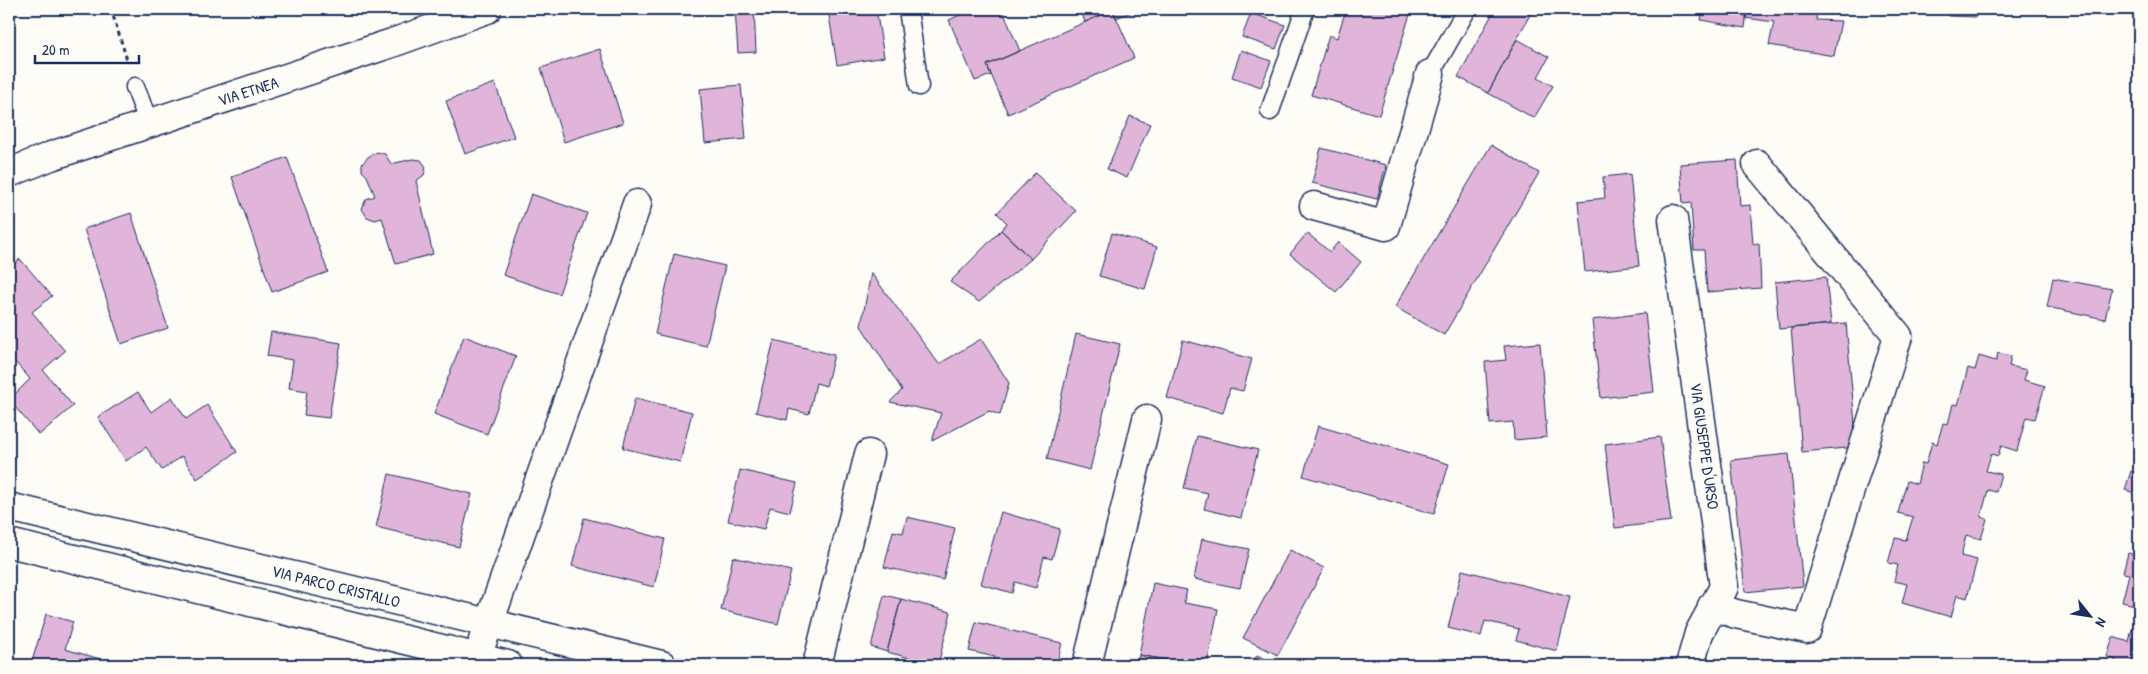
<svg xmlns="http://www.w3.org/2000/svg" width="2148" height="674" viewBox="0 0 2148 674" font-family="'Patrick Hand',sans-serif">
  <rect width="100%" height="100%" fill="#fdfcf7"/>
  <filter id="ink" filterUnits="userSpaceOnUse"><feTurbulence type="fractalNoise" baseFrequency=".02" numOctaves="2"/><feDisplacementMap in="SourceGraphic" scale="10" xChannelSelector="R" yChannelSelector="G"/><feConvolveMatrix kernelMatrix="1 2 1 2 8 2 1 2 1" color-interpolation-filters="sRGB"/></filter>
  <g filter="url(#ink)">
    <path fill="#e1b5da" stroke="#1b2f5e" d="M735 9H754L756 52 738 53Z
      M828 9H876L884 57 837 65Z
      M962 9H1002L1020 51 987 65 991 75 975 81 949 20 964 13Z
      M1080 9H1137V10L1116 18 1113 10 1085 22Z
      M1346 9H1404L1411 11 1379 115 1311 95 1329 35 1337 38Z
      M1495 9H1533L1488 93 1458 77Z
      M1703 9H1747L1745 28 1701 20Z
      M1747 9H1817L1816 20 1841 21 1834 56 1769 45 1774 22 1746 18Z
      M1950 9H1977L1976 17 1949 16Z
      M1113 10 1134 58 1008 114 987 65Z
      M1251 13 1285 25 1276 49 1242 37Z
      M1517 39 1549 57 1538 77 1553 86 1534 118 1488 93Z
      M600 49 623 123 564 142 541 68Z
      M1241 50 1271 61 1261 87 1232 77Z
      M495 83 514 137 465 154 446 101Z
      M741 85 746 139 705 143 700 89Z
      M1130 116 1150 124 1127 178 1107 169Z
      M1491 145 1539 173 1444 335 1395 307Z
      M1321 148 1386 165 1377 199 1312 183Z
      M377 152 385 154 391 164 413 159 421 160 426 167 424 175 416 181 433 254 396 264 382 218 375 220 367 217 362 209 366 199 375 196 367 176 362 171V164L368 157Z
      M287 157 328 272 272 292 232 177Z
      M1737 160 1740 206 1750 205 1753 244 1759 243 1761 288 1707 292 1704 250H1694L1691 203 1683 204 1680 164Z
      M1035 173 1076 211 1031 259 1001 230 1007 223 997 213Z
      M1630 174 1639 266 1585 272 1578 201 1605 198 1603 177Z
      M531 194 587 213 559 294 503 275Z
      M131 213 168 328 121 344 84 229Z
      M1001 230 1031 259 979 302 950 282Z
      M1112 233 1157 247 1145 289 1099 276Z
      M1307 233 1330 252 1338 242 1361 262 1336 292 1290 254Z
      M674 254 725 266 706 346 655 334Z
      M20 259 52 296 32 312 65 351 43 370 73 406 39 435 9 400 30 379 9 355V330L14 325 9 318V268Z
      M871 273 939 364 981 339 1009 383 1000 415 989 411 932 441 941 413 890 402 902 390 861 326Z
      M1826 277 1831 324 1779 329 1775 282Z
      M2053 278 2112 289 2105 319 2047 307Z
      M1645 313 1654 392 1601 398 1592 320Z
      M1846 323 1857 447 1802 452 1791 328Z
      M271 332 341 343 329 418 304 415 307 391 289 388 293 360 267 356Z
      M1076 334 1120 344 1090 470 1047 459Z
      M464 336 516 356 487 434 434 414Z
      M774 340 834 355 826 386 816 383 809 414 789 409 787 420 756 412Z
      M1183 340 1252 359 1243 391 1230 388 1223 413 1167 398Z
      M1540 343 1547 437 1514 440 1513 422 1490 424 1485 362 1506 360 1504 346Z
      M1998 353 2011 356 2009 366 2027 370 2024 380 2045 386 2035 419 2026 417 2017 451 2001 446 1998 456 1991 454 1986 471 2001 474 1996 492 1988 490 1981 517 1987 519 1981 539 1966 535 1961 556 1977 560 1967 598 1957 595 1951 617 1902 603 1907 584 1894 581 1898 565 1888 563 1895 538 1906 540 1913 517 1898 513 1907 481 1917 484 1922 463 1926 464 1932 442 1937 444 1943 423 1948 424 1953 404 1958 405 1968 368 1975 370 1979 356 1996 361Z
      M138 392 151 412 172 397 186 419 207 405 237 452 197 479 182 456 162 470 146 447 126 461 98 417Z
      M635 398 692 412 680 462 623 448Z
      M2139 424V438L2136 437Z
      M1318 426 1449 464 1434 514 1303 476Z
      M1197 436 1258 450 1241 518 1204 509 1208 493 1184 488Z
      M1660 437 1671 521 1615 528 1605 444Z
      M1789 454 1803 586 1745 592 1731 460Z
      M740 470 797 483 790 512 770 507 764 529 728 521Z
      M2131 471 2139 474V519L2132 517 2138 494 2125 490Z
      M389 474 472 494 459 547 376 527Z
      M1001 512 1060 529 1052 559 1044 557 1036 588 1015 582 1012 593 981 584Z
      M907 517 955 528 943 580 884 567 893 531 903 533Z
      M584 518 665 539 654 587 572 566Z
      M1202 539 1249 549 1240 588 1194 579Z
      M1290 550 1324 568 1278 655 1243 638Z
      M2128 553 2139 556V613L2133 611 2135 605 2122 602 2129 574 2123 573Z
      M733 557 791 571 778 624 721 610Z
      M1462 570 1570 597 1557 651 1516 640 1519 629 1485 621 1481 636 1448 628Z
      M1153 583 1187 590 1184 603 1218 609 1207 665H1193L1139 655Z
      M884 595 901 599 887 652 871 647Z
      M901 599 951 612 938 665 887 652Z
      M46 614 73 622 65 649 104 660 103 665H31Z
      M976 622 1062 643 1057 664 1046 662 1045 665H993L995 657 969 651Z
      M2132 629 2139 631V665H2114L2116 660 2107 657 2113 637 2129 642Z
      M1139 655 1193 665H1137Z
      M1257 655 1278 665H1252Z"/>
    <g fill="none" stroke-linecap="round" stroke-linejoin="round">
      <g stroke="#1b2f5e" stroke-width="21">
        <path id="service" d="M908 9 919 86
          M1430 74 1467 9
          M135 87 149 123
          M1270 111 1305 9"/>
      </g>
      <g stroke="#1b2f5e" stroke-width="31">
        <path id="minor" d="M1314 206 1386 226 1430 74
          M1673 219 1724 587 1699 633 1690 665
          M9 507 662 665
          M9 543 508 665
          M1712 606 1736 614 1807 629 1898 336 1757 164
          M483 640 637 204
          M817 665 869 454
          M1087 665 1147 419"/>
      </g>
      <g stroke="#1b2f5e" stroke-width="31">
        <path id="secondary" d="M9 173 51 156 392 43 487 9"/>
      </g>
      <path stroke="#1b2f5e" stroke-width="3" stroke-dasharray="4 4" stroke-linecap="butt" d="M111 9 128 63"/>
      <use href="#service" stroke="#fdfcf7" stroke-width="18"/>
      <use href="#minor" stroke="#fdfcf7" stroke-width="28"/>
      <use href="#secondary" stroke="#fdfcf7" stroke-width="28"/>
    </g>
  </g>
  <g text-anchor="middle" stroke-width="4" stroke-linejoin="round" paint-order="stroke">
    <g font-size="16" fill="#1b2f5e" stroke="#fdfcf7">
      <text transform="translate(248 91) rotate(-18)" y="6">VIA ETNEA</text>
      <text transform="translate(1705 446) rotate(82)" y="6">VIA GIUSEPPE D'URSO</text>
      <text transform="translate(336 586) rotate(14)" y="6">VIA PARCO CRISTALLO</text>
    </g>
  </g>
  <rect width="2148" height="674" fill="none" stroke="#fdfcf7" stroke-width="30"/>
  <rect x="15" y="15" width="2118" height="644" fill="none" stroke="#1b2f5e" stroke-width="2" filter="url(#ink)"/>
  <g transform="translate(2090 616) rotate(120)" stroke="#fdfcf7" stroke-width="4" paint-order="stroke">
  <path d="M0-4L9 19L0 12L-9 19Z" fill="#1b2f5e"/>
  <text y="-8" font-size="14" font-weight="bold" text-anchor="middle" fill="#1b2f5e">N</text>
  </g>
  <path d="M35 55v8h104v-8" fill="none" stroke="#1b2f5e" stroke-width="2.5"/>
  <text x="42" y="55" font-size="15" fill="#1b2f5e" stroke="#fdfcf7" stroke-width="4" paint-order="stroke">20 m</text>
</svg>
